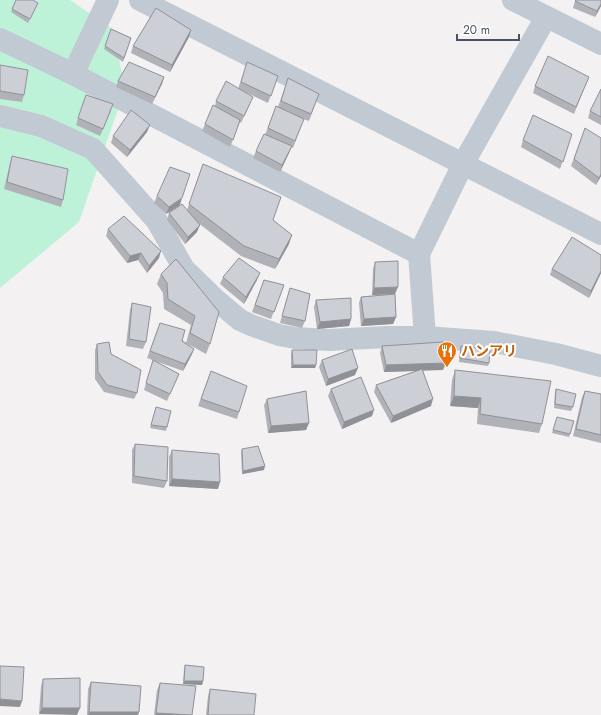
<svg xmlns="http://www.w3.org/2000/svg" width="601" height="715" viewBox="0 0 601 715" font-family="Jost,'Noto Sans JP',sans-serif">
  <rect width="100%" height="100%" fill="#f3f1f1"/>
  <path fill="#bef2d8" d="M0 0H70L113 29 125 89 79 222 0 288Z"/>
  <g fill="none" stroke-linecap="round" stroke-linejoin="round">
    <path stroke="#c1cad3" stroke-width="22" d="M140 0 601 234
      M513 0 601 44
      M0 39 73 74 419 254
      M73 74 108 0
      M0 116 41 126 93 149 157 221 184 269 216 300 240 320 251 325 279 335 295 338 329 340 387 337H425L494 342 556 354 601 366
      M425 337 419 254 463 164 546 17"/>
  </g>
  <path fill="#b0b2b8" d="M16 0 38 3 28 23 11 12Z
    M575 1 601 6 595 17 573 8Z
    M111 29 131 38 123 62 104 49Z
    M189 37 170 72 131 53 133 46Z
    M247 62 278 76 268 103 241 90 250 104 241 123 240 122 230 147 202 131 205 124 215 106 216 101 238 89Z
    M0 65 24 95 22 102 0 99Z
    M164 77 152 104 116 87 118 81Z
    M589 77 574 114 533 93 535 86Z
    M288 78 319 94 309 121 298 117 304 119 293 148 291 147 289 153 280 172 253 158 256 151 276 140 265 135 276 106 278 107Z
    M601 89V125L588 118 590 111Z
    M83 102 111 111 100 136 76 125Z
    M585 128 601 176 596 185 571 166Z
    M147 132 127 157 111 143 113 136Z
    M572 134 560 169 521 147 523 140Z
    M12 156 63 200 61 207 4 189 10 163Z
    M203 164 273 220 289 244 275 269 241 256 197 222V232L185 244 167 220 169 213 187 210Z
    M157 196 180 205 166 214 154 203Z
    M108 229 159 258 147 273 138 260 127 263 106 236Z
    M176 259 210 344 206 354 186 343 191 325 164 309 163 293 157 284 161 274Z
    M375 262 395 294 396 317 393 324 361 326 359 303 361 297 394 294 372 295 373 269Z
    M552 269 601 273 589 298 550 275Z
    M223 277 257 280 244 304 220 284Z
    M264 280 284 285 271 319 252 312Z
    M290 288 305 321 302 328 280 323Z
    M316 300 351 319 349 326 317 329 314 307Z
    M132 303 146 342 143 349 126 346 130 310Z
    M160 323 194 349 191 356 183 371 147 358Z
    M97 344 111 354 137 393 134 399 104 392 95 379V350Z
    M382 346 443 370H423L431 406 391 423 374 392 376 385 416 371 384 372 380 353Z
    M461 346 489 363 488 366 459 362 460 350Z
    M292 350 316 365 315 368H291V354Z
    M153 360 179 374 167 401 144 390Z
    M322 360 355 375 326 386 319 367Z
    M455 370 542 424 539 433 477 424 478 408 450 406 452 380Z
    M211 371 239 412 237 419 198 406Z
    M331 389 372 416 342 429 328 396Z
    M556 389 573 407 571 411 554 408 555 392Z
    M585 391 601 394V443L573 436 582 397Z
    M267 399 306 430 268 433 264 405Z
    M156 407 167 427 166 431 150 428Z
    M557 417 570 434 569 437 552 433Z
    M135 444 167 481 164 488 132 483V450Z
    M242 449 264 470 242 474 241 452Z
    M172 450 218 489 169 486V457Z
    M185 665 203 681 202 685 183 684 184 669Z
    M80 678 39 714 41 686 43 679Z
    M91 682 138 715H87L88 689Z
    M160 683 192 715H154L157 690Z
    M210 689 254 715H206L208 696Z"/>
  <path fill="#909196" d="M601 4V6L595 17 597 11Z
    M191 30 189 37 170 72 172 65Z
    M164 77 162 84 152 104 155 97Z
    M150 125 147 132 127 157 130 150Z
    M292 146 289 153 280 172 282 165Z
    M601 174V176L596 185 599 178Z
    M182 198 180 205 166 214 169 207Z
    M200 225 197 232 185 244 188 237Z
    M292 235 289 244 275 269 279 259Z
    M161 251 159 258 147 273 149 266Z
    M141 253 138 260 127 263 130 256Z
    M601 271V273L589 298 591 291Z
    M260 273 257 280 244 304 246 297Z
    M398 287 395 294 372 295 374 288Z
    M396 317 393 324 361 326 364 319Z
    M351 319 349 326 317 329 320 322Z
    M194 349 191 356 183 371 185 364Z
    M446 363 443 370 384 372 386 365Z
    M293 365H316L315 368H291Z
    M358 368 355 375 326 386 328 379Z
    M454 396 481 398 478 408 450 406Z
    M433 399 431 406 391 423 393 416Z
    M374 410 372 416 342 429 344 422Z
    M309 423 306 430 268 433 271 426Z
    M265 466 264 470 242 474 243 471Z
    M172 479 220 482 218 489 169 486Z
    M184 681H203L202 685 183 684Z
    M0 699 22 701 20 707 0 706Z
    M42 708H80L77 715 39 714Z
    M89 712H139L138 715H88Z
    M156 713 188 715H156Z"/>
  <path fill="#cdcfd6" stroke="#909196" d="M16 0H33L38 3 30 19 12 9Z
    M576 0H601V4L597 11 575 1Z
    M156 8 191 30 172 65 133 46Z
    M111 29 131 38 124 58 105 46Z
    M548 56 589 77 576 107 535 86Z
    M129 62 164 77 155 97 118 81Z
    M247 62 278 76 271 96 241 82Z
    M0 65 28 70 24 95 0 91Z
    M288 78 319 94 311 114 281 101Z
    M226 81 253 97 244 116 216 101Z
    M601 89V117L590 111Z
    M86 95 113 104 103 129 78 118Z
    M213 105 240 120 233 140 205 124Z
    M276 106 304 119 295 141 268 128Z
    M131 110 150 125 130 150 113 136Z
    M533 115 572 134 563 162 523 140Z
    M585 128 601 138V174L599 178 574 159Z
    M264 134 292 146 282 165 256 151Z
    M12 156 68 169 63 200 7 182Z
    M203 164 281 197 273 220 292 235 279 259 244 246 189 204Z
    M170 167 190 174 182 198 169 207 157 196Z
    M182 204 200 225 188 237 169 213Z
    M124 216 161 251 149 266 141 253 130 256 108 229Z
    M572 237 601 255V271L591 291 552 269Z
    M239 258 260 273 246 297 223 277Z
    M176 259 219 312 210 344 190 333 195 316 168 299 167 283 161 274Z
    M398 261V287L374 288 375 262Z
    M264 280 284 285 274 312 255 305Z
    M290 288 310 294 305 321 282 316Z
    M395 294 396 317 364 319 361 297Z
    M351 298V319L320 322 316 300Z
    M132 303 151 307 146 342 129 339Z
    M160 323 185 330 182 341 194 349 185 364 150 351Z
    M109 342 111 354 141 370 137 393 107 385 98 372 97 344Z
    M443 342 446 363 386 365 382 346Z
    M461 346 490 350 489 363 460 358Z
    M352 349 358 368 328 379 322 360Z
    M292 350H317L316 365H293Z
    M153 360 179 374 170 394 146 383Z
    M422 369 433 399 393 416 376 385Z
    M455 370 551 381 542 424 480 414 481 398 454 396Z
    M211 371 247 386 239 412 201 399Z
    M361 377 374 410 344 422 331 389Z
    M556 389 576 394 573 407 555 404Z
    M306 391 309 423 271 426 267 399Z
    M585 391 601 394V435L576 429Z
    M156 407 171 411 167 427 151 425Z
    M557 417 574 421 570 434 553 430Z
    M135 444 168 447 167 481 134 476Z
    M258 446 265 466 243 471 242 449Z
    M172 450 219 454 220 482 172 479Z
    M185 665 204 667 203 681H184Z
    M0 666 24 667 22 701 0 699Z
    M80 678V708H42L43 679Z
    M91 682 141 686 139 712H89Z
    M160 683 196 686 192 715 156 713Z
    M210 689 256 694 254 715H208Z"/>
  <defs>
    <g id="restaurant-pin" transform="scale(1)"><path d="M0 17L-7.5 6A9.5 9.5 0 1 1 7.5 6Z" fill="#e8710a" stroke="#fff"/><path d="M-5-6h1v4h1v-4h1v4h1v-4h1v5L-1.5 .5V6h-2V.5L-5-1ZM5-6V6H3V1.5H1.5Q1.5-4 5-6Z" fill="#fff"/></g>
  </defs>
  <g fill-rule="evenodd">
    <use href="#restaurant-pin" x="447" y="351"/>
  </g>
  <g text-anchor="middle" stroke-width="4" stroke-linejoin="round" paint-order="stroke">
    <g font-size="14" font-weight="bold" fill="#c56008" stroke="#fff" text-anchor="start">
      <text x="461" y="356">ハンアリ</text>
    </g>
  </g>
  <path d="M457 34v6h62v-6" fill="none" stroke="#485260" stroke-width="2"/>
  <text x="463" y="34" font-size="12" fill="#485260" stroke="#ffffff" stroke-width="3" paint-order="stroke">20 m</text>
</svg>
